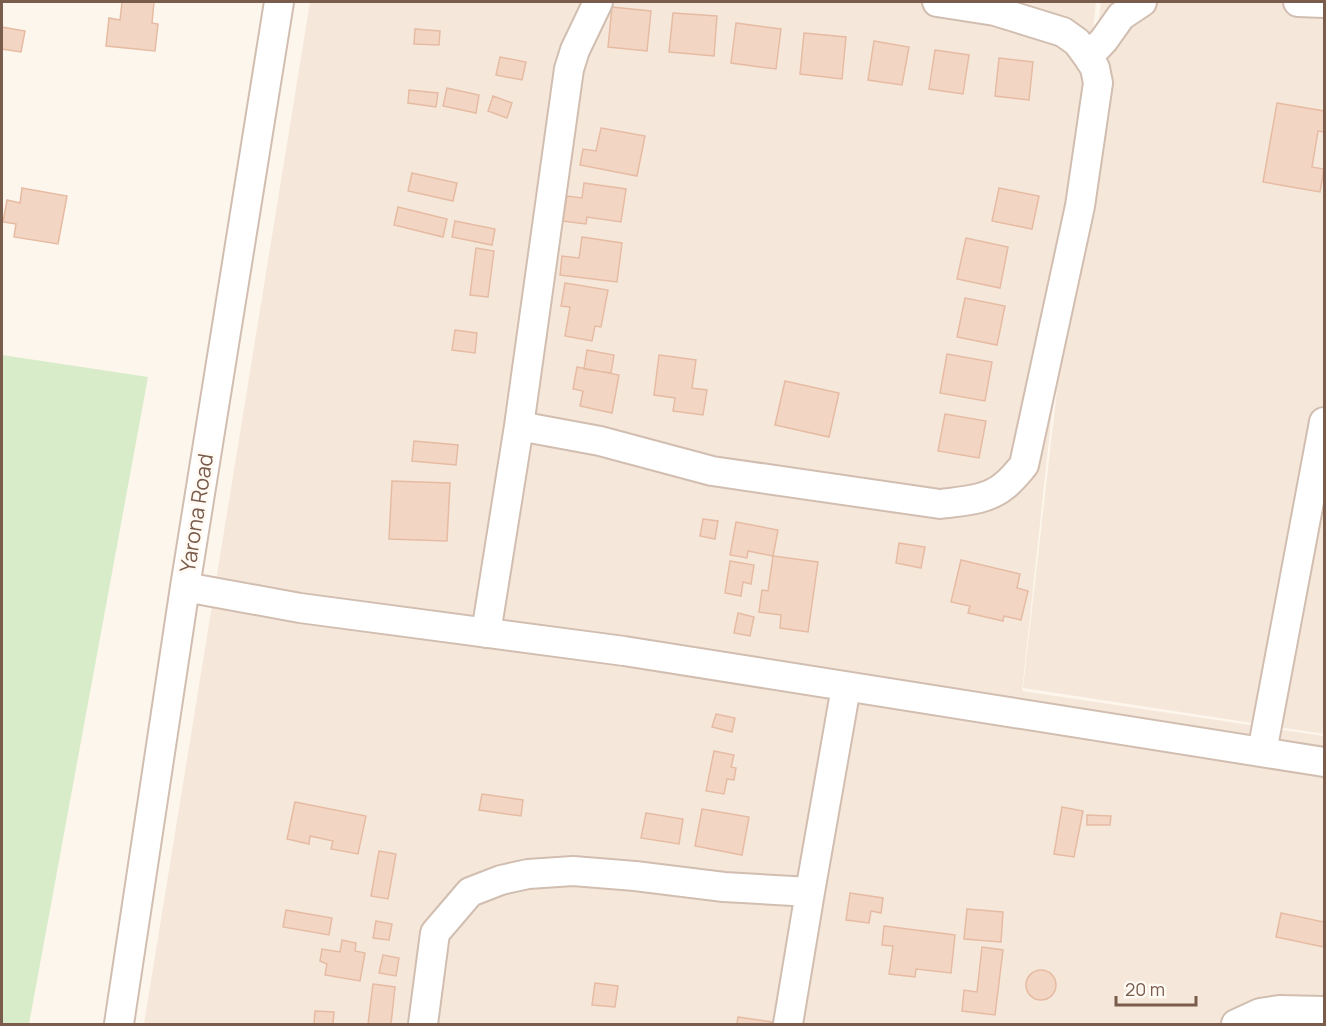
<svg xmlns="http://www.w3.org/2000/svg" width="1326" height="1026" viewBox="0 0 1326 1026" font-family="Manrope,sans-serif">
  <rect width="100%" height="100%" fill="#fdf6ec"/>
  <path fill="#f5e8da" d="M310 2H1096L1022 691 1324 736V1024H144Z
    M1101 2H1324V734L1023 688Z"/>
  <path fill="#d8ecc9" d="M2 355 148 377 29 1024H2Z"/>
  <path fill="#f3d5c3" stroke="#e6bba3" stroke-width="1.5" d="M122 2H154L152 23 158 24 155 51 106 46 109 18 120 20Z
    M612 7 651 11 647 51 608 47Z
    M673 13 717 16 714 56 669 52Z
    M736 23 781 29 776 69 731 63Z
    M2 27 25 31 21 52 2 49Z
    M415 29 440 31 439 45 414 44Z
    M804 33 846 37 842 79 800 74Z
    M874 41 909 47 902 85 868 80Z
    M935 50 969 55 963 94 929 89Z
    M500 57 526 62 522 80 496 75Z
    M999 58 1033 62 1029 100 995 96Z
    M447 88 479 95 476 113 443 106Z
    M409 90 438 93 436 107 408 103Z
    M493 96 512 103 507 118 488 111Z
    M1277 103 1324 111V132L1318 131 1312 167 1324 169 1320 192 1263 182Z
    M601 128 645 136 637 176 580 165 583 149 596 151Z
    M412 173 457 183 453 201 408 191Z
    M584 183 626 189 621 222 587 217 586 224 563 221 567 196 582 198Z
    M22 188 67 196 58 244 14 237 16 224 3 222 7 200 20 203Z
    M999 188 1039 196 1032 229 992 221Z
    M398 207 447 219 443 237 394 225Z
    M455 221 495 229 492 245 452 237Z
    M582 237 622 243 617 282 560 275 562 256 579 258Z
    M966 238 1008 247 1000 288 957 279Z
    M476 248 494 251 488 297 470 295Z
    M565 283 608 290 601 327 595 326 592 341 565 336 570 307 561 306Z
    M965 298 1005 306 997 345 957 337Z
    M455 330 477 333 475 353 452 350Z
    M587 350 614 355 611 373 584 369Z
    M947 354 992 362 985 401 940 393Z
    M659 355 696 360 692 388 707 390 703 415 673 411 675 398 654 395Z
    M577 367 619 375 612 413 580 406 583 391 573 389Z
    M785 381 839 393 829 437 775 425Z
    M945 414 986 421 979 458 938 451Z
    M414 441 458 445 456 465 412 461Z
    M392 481 450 483 447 541 389 539Z
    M703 519 718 521 715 539 700 536Z
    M736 522 778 530 773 556 748 551 747 558 730 555Z
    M899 543 925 547 921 568 896 563Z
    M773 556 818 562 808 632 780 628 781 615 759 612 762 590 768 591Z
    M961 560 1020 574 1017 588 1028 591 1021 620 1004 616 1003 621 968 613 970 606 951 602Z
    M730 561 754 565 751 584 743 582 741 596 725 593Z
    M738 613 754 617 750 636 734 633Z
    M716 714 735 718 732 732 712 727Z
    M714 751 734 755 731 767 736 768 734 780 727 779 724 794 706 791Z
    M482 794 523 800 521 816 479 810Z
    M295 802 366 816 358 854 331 849 333 841 310 836 309 844 287 839Z
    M1062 807 1083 811 1074 857 1054 854Z
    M702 809 749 817 742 855 695 846Z
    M646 813 683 819 679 844 641 838Z
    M1087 815 1111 816 1110 825H1087Z
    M379 851 396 854 388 899 371 896Z
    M850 893 883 898 881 913 871 911 869 923 846 920Z
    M967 909 1003 912 1001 942 964 939Z
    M286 910 332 918 329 935 283 927Z
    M1281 913 1324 922V947L1276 937Z
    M376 921 392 924 389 940 373 938Z
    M884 926 955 935 951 973 916 969 915 977 889 974 893 946 882 945Z
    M342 940 356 943 355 951 365 953 360 981 325 975 327 964 320 961 322 949 340 952Z
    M982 947 1003 950 995 1015 962 1011 964 990 977 992Z
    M383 955 399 958 396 976 379 973Z
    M1026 985a15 15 0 1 1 30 0a15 15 0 1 1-30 0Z
    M595 983 618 986 615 1007 592 1005Z
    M373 984 395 987 391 1024H368Z
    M315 1011 334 1012 333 1024H314Z
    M738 1017 772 1022V1024H737Z"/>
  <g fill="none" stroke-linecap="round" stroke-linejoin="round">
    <g stroke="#d1beb0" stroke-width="32">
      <path id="street" d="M1298 2 1324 3
        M1088 57 1104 40 1121 16 1142 2
        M519 426 600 441 712 471 940 504C961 501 986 501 1004 486 1012 480 1018 472 1024 465L1080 206 1098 83 1095 68 1088 57 1077 42 1063 32 995 11 937 2
        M185 587 300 608 624 651 1324 762
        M486 633 519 426 569 69 575 50 598 2
        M1262 752 1324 422
        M119 1024 185 587 279 2
        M423 1024 435 933 470 892 501 880 528 874 573 871 635 876 724 887 810 892
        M788 1024 810 892 846 687
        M1236 1024 1260 1013 1279 1010 1324 1011"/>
    </g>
    <use href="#street" stroke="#fff" stroke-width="28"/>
  </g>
  <g text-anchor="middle" stroke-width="6" stroke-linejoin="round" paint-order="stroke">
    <g font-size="21" fill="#7a5c4d" stroke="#fffaf3">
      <text transform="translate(197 513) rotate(-81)" y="7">Yarona Road</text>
    </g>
  </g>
  <rect width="1326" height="1026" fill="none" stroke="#7a5c4d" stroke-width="6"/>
  <path d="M1116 996v9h80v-9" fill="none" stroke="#7a5c4d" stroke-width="3"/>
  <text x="1125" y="996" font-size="18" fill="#7a5c4d" stroke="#fffaf3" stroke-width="4.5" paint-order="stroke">20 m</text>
</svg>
